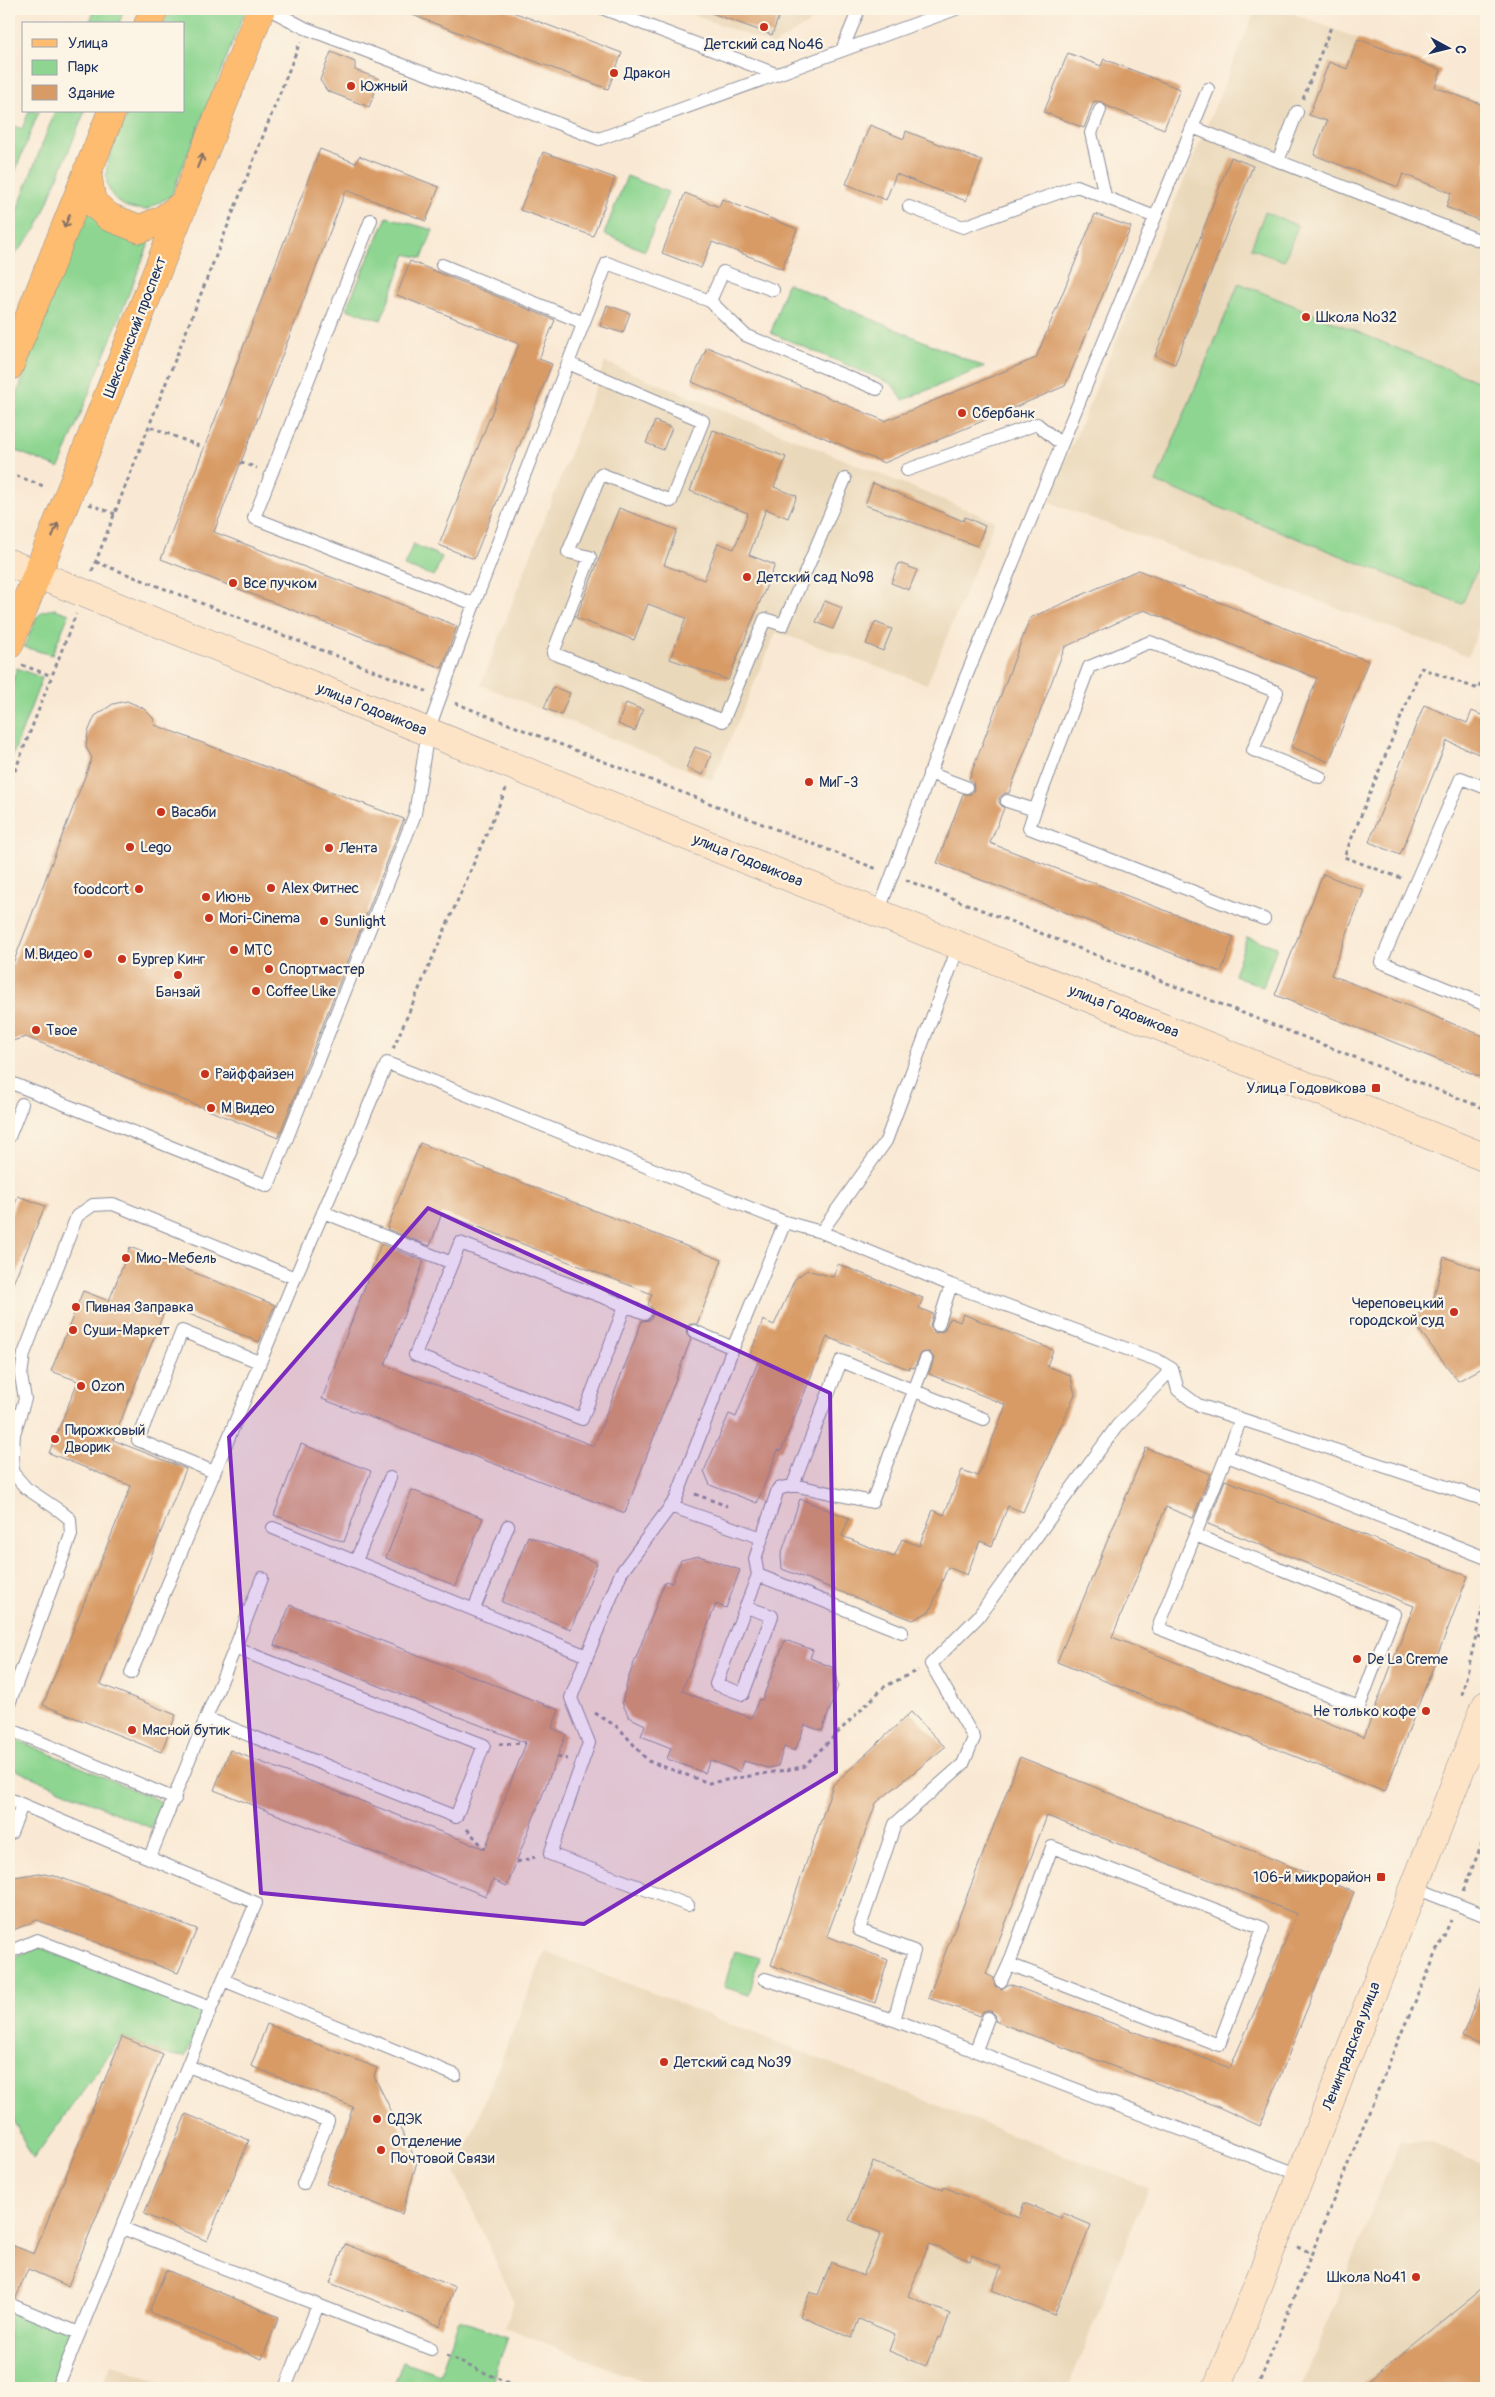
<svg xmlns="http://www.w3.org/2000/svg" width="1495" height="2397" viewBox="0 0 1495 2397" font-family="Pangolin,sans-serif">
  <rect width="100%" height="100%" fill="#fcf5e5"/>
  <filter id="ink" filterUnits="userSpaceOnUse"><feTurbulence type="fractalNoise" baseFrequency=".02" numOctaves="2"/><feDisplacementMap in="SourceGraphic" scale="10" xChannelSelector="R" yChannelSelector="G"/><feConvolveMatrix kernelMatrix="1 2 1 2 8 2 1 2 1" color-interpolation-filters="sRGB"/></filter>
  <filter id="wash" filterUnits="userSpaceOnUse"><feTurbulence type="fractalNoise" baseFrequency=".0096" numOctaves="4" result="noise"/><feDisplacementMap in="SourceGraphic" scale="20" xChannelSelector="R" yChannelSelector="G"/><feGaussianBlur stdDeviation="1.12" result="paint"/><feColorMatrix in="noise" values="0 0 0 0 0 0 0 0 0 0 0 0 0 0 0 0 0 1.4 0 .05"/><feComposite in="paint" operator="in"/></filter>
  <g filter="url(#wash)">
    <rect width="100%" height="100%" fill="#f9e9d4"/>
    <path fill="#ead8ba" d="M678 9H832L774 45Z
      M1256 9H1281L1441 70 1436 86 1480 102 1486 91V611L1468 656 1048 502Z
      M605 362 995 521 927 684 776 632 713 780 481 685Z
      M545 1951 1148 2188 1068 2388H659L505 2327 514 2302 456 2173Z
      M1428 2140 1486 2165V2388H1301L1400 2141Z
      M111 2363 173 2388H174H101Z"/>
    <path fill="#8dd590" stroke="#548277" d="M95 9H124L119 24H89Z
      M170 9H246L171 196 146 210C139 209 129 209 123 205 88 183 117 140 129 111H184V24H164Z
      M29 111H39L9 187V124L22 129Z
      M55 111H85L37 228 9 262V231Z
      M627 176 668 192 645 251 604 234Z
      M84 204 129 238 150 241 59 468 9 448V417Z
      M1265 212 1298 226 1284 261 1251 248Z
      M387 217 433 230 422 258 406 254 381 320 346 309Z
      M787 283 984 367 903 400 892 384 771 333Z
      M1239 283 1486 385V549L1462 604 1156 482Z
      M413 544 442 557 434 576 404 566Z
      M55 609 69 614 52 655 24 647 36 618 43 611Z
      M17 668 42 678 9 765V690Z
      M1247 937 1277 947 1263 987 1234 975Z
      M11 1737 162 1802 151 1828 9 1767V1741Z
      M38 1947 204 2012 185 2057 163 2054 122 2037 33 2159 9 2112V1959Z
      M735 1951 759 1958 749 1995 724 1987Z
      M9 2307 73 2332 51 2388H9Z
      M459 2320 508 2337 490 2388H393L403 2361 440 2374Z"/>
    <g id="blocks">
      <path fill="#d89b66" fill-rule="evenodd" d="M399 9H505L622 53 608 89 399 10Z
        M707 9H760L779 16 772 35 706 11Z
        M1358 39 1441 70 1435 87 1486 106V223L1446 207 1451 193 1403 174 1398 187 1314 155 1327 121 1309 115 1329 62 1347 69Z
        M331 52 355 62V70L380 79 369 107 327 91 320 80Z
        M1068 53 1101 66 1104 59 1180 89 1164 129 1107 106 1102 102 1094 101 1084 128 1044 112Z
        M870 125 904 139 906 131 982 161 966 201 896 174 886 200 846 184Z
        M320 149 356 163 359 156 439 187 426 221 346 190 214 532 457 626 442 668 161 559Z
        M543 152 615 178 593 236 520 210Z
        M1231 157 1253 166 1175 364 1155 356Z
        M685 193 719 207 722 199 797 229 782 269 712 242 701 268 662 253Z
        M1095 214 1131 227 1065 386 884 463 692 382 707 347 885 421 1036 358Z
        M410 261 555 320 539 359 552 364 474 559 439 545 519 344 397 295Z
        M607 305 630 313 623 333 600 326Z
        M655 421 672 428 663 450 646 443Z
        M713 430 786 457 774 487 797 496 788 518 766 509 749 555 775 565 728 680 670 659 686 618 648 604 634 640 576 618 619 508 677 530 664 565 704 580 718 543 734 549 748 513 690 491Z
        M873 483 963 521 965 517 985 526 977 546 865 505Z
        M899 563 917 570 909 590 891 583Z
        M1138 570 1368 661 1329 762 1291 747 1317 678 1144 610 1065 647 1009 793H1005L999 798V803L1004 808 990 843 1234 937 1221 972 937 863 963 794H971L974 789 973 782 969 779 1030 618Z
        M825 601 842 608 833 629 816 622Z
        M875 622 892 629 883 651 866 644Z
        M553 687 570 693 561 715 544 708Z
        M127 701 143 708 153 718 155 725 404 819 278 1138 26 1037 9 1042V974L92 758 86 747 88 732 95 716 113 704Z
        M626 703 643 710 635 731 618 724Z
        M1424 705 1467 723 1472 711 1486 717V757L1447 741 1400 855 1369 842Z
        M695 747 712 753 703 775 686 768Z
        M1323 874 1364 890 1331 975 1486 1037V1079L1275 995Z
        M420 1143 722 1260 697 1324H690L686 1328 687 1335 691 1339 625 1513 322 1399 381 1244 424 1261 385 1365 594 1446 642 1321 650 1320 653 1315 652 1308 648 1305 652 1294 442 1213 430 1246 387 1229Z
        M18 1196 45 1206 9 1293V1219Z
        M130 1247 275 1305 259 1342 167 1305 113 1440 186 1469 100 1684 176 1715 161 1752 43 1705 131 1486 49 1453 78 1381 51 1371 83 1291 109 1301Z
        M1444 1257 1486 1272V1366L1458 1381 1411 1319 1432 1304Z
        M838 1264 923 1298 919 1308 933 1314 930 1326 935 1333 944 1331 950 1318 960 1322 963 1314 1053 1350 1047 1366 1070 1375 1075 1394 1023 1512 1008 1506 992 1546 980 1541 967 1575 948 1567 930 1611 913 1620 782 1569 781 1555 800 1499 849 1518 842 1536 894 1557 902 1539 919 1546 933 1510 944 1515 962 1470 978 1476 1006 1405 929 1374 934 1358 929 1352 921 1353 914 1368 910 1367 908 1369 827 1337 781 1451 778 1450 757 1503 710 1485 704 1471 729 1414 736 1417 759 1359 750 1355 763 1320 774 1325 795 1279 807 1270 833 1277Z
        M301 1444 371 1471 344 1542 274 1515Z
        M1146 1448 1210 1474 1193 1518 1166 1507 1112 1637 1364 1737 1414 1606 1208 1524 1225 1480 1468 1576 1385 1792 1057 1662Z
        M412 1490 483 1518 456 1586 386 1558Z
        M528 1536 597 1563 571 1629 502 1602Z
        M699 1556 740 1570 726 1608 716 1604 682 1691 751 1718 759 1699 762 1700 785 1640 813 1650 810 1658 834 1668 838 1686 822 1731 805 1725 795 1751 784 1747 778 1766 768 1768 744 1761 740 1772 710 1760 705 1773 667 1759 671 1748 641 1736 645 1725 629 1717 622 1703 628 1679 665 1581 672 1583 681 1560Z
        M290 1605 559 1710 552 1728 566 1734 507 1886 493 1880 486 1896 214 1790 230 1750 485 1849 526 1743 274 1645Z
        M911 1712 945 1747 876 1803 827 1936 888 1960 875 2003 771 1965 833 1785Z
        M1020 1757 1354 1892 1260 2126 1216 2106 995 2021 996 2016 991 2011H983L980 2016 928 1998ZM1047 1816 1297 1914 1230 2068 1009 1984 1002 1989 995 1986 994 1978 986 1974Z
        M39 1873 59 1877 197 1929 178 1973 37 1920 9 1932V1878Z
        M1485 1978H1486V2047L1462 2037Z
        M267 2024 377 2068 374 2076 417 2162 402 2214 326 2184 353 2107 251 2066Z
        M122 2037 163 2054 68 2286 28 2269 16 2298 9 2296V2244L34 2254Z
        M186 2114 249 2140 207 2241 144 2214Z
        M873 2162 943 2190 944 2187 1019 2218 1024 2203 1061 2218 1063 2213 1091 2225 1054 2315 992 2290 1001 2267 972 2255 970 2261 929 2244 908 2296 950 2314 941 2338 938 2337 926 2366 889 2351 895 2334 859 2319 852 2338 800 2316 810 2292 818 2295 831 2262 863 2276 881 2233 849 2220Z
        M345 2244 455 2287 440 2326 330 2283Z
        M166 2270 279 2317 262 2359 149 2312Z
        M1486 2286V2388H1360Z"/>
    </g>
  </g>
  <g filter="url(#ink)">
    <use href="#blocks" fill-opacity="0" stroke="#8a8c99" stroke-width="1"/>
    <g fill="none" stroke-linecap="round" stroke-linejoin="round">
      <g stroke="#8a8c99" stroke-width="14">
        <path id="lane" d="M269 9 305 28 599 139 956 9
          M604 9 776 74
          M842 50 859 9
          M1100 110 1091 133 1105 196
          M1192 127 1486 243
          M1278 161 1297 112
          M909 207 963 227 1077 186 1155 217
          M371 220 254 518 474 604
          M442 265 584 323
          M710 301 723 272 773 290
          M568 363 703 421 671 501 601 474 568 552 590 557 553 653 723 721 765 619 783 625 845 479
          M907 470 1037 424 1061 444
          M929 773 966 787
          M1486 788 1461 778 1381 962 1486 1005
          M1007 801 1035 810 1089 667 1150 642 1277 692 1253 750 1320 777
          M1035 810 1029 828 1264 919
          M878 913 965 679 1208 89
          M9 1082 268 1186 415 814 428 731 474 604 607 263 710 301 745 335 877 389
          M9 1137 22 1104
          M323 1212 452 1263
          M295 1278 387 1063 785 1222
          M625 1306 582 1419 415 1355 460 1243 645 1313
          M938 1325 951 1285
          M694 1331 733 1348
          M1172 1369 1178 1390 1198 1405 1241 1419 1158 1628 1359 1707 1394 1614 1195 1535
          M1241 1419 1486 1500
          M1227 1456 1486 1558
          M214 1472 138 1440 182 1331 259 1362
          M793 1485 872 1502 926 1359
          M273 1528 587 1656 621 1573 676 1499
          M762 1538 673 1507 733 1348 785 1222 821 1232
          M356 1561 390 1478
          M758 1575 902 1632
          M746 1607 772 1616 743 1694 716 1684 758 1575 755 1559 778 1489 793 1485 841 1361 984 1419
          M474 1609 508 1526
          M235 1648 262 1578
          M587 1656 571 1698 589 1743 550 1854 688 1905
          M9 1704 71 1535 70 1519 60 1511 26 1488 12 1472 14 1434 25 1399 21 1376 24 1354 77 1216 93 1205 113 1204 295 1278 131 1673
          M9 1729 175 1799
          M9 1799 256 1903 223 1980 455 2075
          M9 1834 11 1833 22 1805
          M150 1857 206 1718 456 1817 484 1745 235 1648 206 1718
          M1413 1887 1486 1916
          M9 1952 37 1940 211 2008 223 1980
          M765 1979 894 2020 1300 2175
          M1001 1981 1009 1964 1219 2045 1263 1928 1052 1847 1009 1964
          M894 2020 914 1951 859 1930 895 1824 963 1764 974 1738 931 1664 978 1617 1117 1426 1172 1369 1157 1360 951 1285 821 1232 886 1141 959 945
          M976 2050 988 2018
          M188 2066 328 2121 303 2184
          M122 2228 318 2305 285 2388
          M9 2304 79 2333
          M318 2305 431 2349
          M57 2388 211 2008"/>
      </g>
      <g stroke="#8a8c99" stroke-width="29">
        <path id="secondary" d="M9 563 1486 1158
          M1217 2388 1486 1705"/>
      </g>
      <g stroke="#8a8c99" stroke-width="29">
        <path id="primary" d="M148 24 154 9
          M87 171 92 202 109 217 140 229 162 220 181 206
          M9 367 112 111
          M9 645 261 9"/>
      </g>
      <path stroke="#8a8c99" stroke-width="3" stroke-dasharray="4 4" stroke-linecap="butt" d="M1303 99 1331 27
        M151 427 204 448
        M241 462 257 468
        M9 473 46 487
        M89 504 115 514
        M96 562 426 691
        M92 571 300 42
        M22 665 52 676
        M455 703 877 869
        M9 786 76 614
        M1401 878 1344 857 1421 668 1478 689 1486 670
        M906 880 1486 1109
        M393 1049 506 789
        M695 1494 727 1506
        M1477 1636 1486 1639
        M1462 1695 1486 1593
        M595 1713 619 1728 648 1761 709 1783 803 1767 884 1687 918 1670
        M499 1744 526 1743
        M557 1757 567 1759
        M467 1829 485 1849
        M517 1862 535 1857
        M1463 1891 1486 1834
        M1297 2247 1312 2253
        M446 2356 520 2388
        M1257 2388 1400 2036 1451 1920"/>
      <use href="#lane" stroke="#fff" stroke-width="12"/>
      <use href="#secondary" stroke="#fee4c6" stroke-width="28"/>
      <use href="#primary" stroke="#fdbc70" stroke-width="28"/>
    </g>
    <defs><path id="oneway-shaft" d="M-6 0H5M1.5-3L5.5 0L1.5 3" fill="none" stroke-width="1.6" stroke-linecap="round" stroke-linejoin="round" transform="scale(1.25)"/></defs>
    <g stroke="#816e66">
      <use href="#oneway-shaft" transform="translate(200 161) rotate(-68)"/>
      <use href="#oneway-shaft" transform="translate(67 221) rotate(112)"/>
      <use href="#oneway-shaft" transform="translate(55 530) rotate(-68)"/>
    </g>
  </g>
  <path fill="#7b2cbf" fill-opacity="0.2" stroke="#7b2cbf" stroke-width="4" stroke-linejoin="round" d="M428 1208 830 1393 836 1772 584 1924 261 1893 229 1437Z"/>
  <g fill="#c8321e" stroke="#fcf5e5" stroke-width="2">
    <circle cx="764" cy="27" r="5"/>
    <circle cx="614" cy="73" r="5"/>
    <circle cx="351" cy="86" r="5"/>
    <circle cx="1306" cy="317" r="5"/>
    <circle cx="962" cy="413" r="5"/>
    <circle cx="747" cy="577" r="5"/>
    <circle cx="233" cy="583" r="5"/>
    <circle cx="809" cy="782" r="5"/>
    <circle cx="161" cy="812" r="5"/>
    <circle cx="130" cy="847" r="5"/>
    <circle cx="329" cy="848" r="5"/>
    <circle cx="271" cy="888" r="5"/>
    <circle cx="139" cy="889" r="5"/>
    <circle cx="206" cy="897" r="5"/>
    <circle cx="209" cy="918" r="5"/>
    <circle cx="324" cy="921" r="5"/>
    <circle cx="234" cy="950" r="5"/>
    <circle cx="88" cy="954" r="5"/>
    <circle cx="122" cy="959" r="5"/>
    <circle cx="269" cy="969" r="5"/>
    <circle cx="178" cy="975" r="5"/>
    <circle cx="256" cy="991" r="5"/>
    <circle cx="36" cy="1030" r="5"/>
    <circle cx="205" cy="1074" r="5"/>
    <rect x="1371" y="1083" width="10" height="10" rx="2.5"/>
    <circle cx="211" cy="1108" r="5"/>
    <circle cx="126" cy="1258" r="5"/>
    <circle cx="76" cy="1307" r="5"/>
    <circle cx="1454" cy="1312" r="5"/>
    <circle cx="73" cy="1330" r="5"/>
    <circle cx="81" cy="1386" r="5"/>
    <circle cx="55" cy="1439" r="5"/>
    <circle cx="1357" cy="1659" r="5"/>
    <circle cx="1426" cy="1711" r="5"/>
    <circle cx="132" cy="1730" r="5"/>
    <rect x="1376" y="1872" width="10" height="10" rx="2.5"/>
    <circle cx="664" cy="2062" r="5"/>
    <circle cx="377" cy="2119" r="5"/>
    <circle cx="381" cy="2150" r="5"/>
    <circle cx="1416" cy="2277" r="5"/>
  </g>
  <g text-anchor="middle" stroke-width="4.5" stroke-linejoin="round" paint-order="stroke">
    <g font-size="15" fill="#1b2f5e" stroke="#fcf5e5" text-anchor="start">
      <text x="764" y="49" text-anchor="middle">Детский сад №46</text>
      <text x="624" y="78">Дракон</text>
      <text x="361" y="91">Южный</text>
      <text x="1316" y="322">Школа №32</text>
      <text x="972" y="418">Сбербанк</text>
      <text x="757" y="582">Детский сад №98</text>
      <text x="243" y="588">Все пучком</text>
      <text x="819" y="787">МиГ-3</text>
      <text x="171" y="817">Васаби</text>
      <text x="140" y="852">Lego</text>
      <text x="339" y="853">Лента</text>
      <text x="281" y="893">Alex Фитнес</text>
      <text x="129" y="894" text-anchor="end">foodcort</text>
      <text x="216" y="902">Июнь</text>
      <text x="219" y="923">Mori-Cinema</text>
      <text x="334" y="926">Sunlight</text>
      <text x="244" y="955">МТС</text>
      <text x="78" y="959" text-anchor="end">М.Видео</text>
      <text x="132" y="964">Бургер Кинг</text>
      <text x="279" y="974">Спортмастер</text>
      <text x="266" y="996">Coffee Like</text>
      <text x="178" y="997" text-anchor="middle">Банзай</text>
      <text x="46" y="1035">Твое</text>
      <text x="215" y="1079">Райффайзен</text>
      <text x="1366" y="1093" text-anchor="end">Улица Годовикова</text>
      <text x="221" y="1113">М Видео</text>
      <text x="136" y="1263">Мио-Мебель</text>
      <text x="1444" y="1308" text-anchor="end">Череповецкий<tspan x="1444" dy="17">городской суд</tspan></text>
      <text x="86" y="1312">Пивная Заправка</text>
      <text x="83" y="1335">Суши-Маркет</text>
      <text x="91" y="1391">Ozon</text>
      <text x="65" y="1435">Пирожковый<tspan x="65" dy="17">Дворик</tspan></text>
      <text x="1367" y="1664">De La Creme</text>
      <text x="1416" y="1716" text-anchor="end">Не только кофе</text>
      <text x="142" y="1735">Мясной бутик</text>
      <text x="1371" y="1882" text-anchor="end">106-й микрорайон</text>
      <text x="674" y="2067">Детский сад №39</text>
      <text x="387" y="2124">СДЭК</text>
      <text x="391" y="2146">Отделение<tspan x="391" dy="17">Почтовой Связи</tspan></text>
      <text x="1406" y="2282" text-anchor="end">Школа №41</text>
    </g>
    <g font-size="15" fill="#1b2f5e" stroke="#fcf5e5">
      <text transform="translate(135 327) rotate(-69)" y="5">Шекснинский проспект</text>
      <text transform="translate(372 709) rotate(22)" y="5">улица Годовикова</text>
      <text transform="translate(748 860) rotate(22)" y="5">улица Годовикова</text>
      <text transform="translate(1124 1011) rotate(22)" y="5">улица Годовикова</text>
      <text transform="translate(1351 2046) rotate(-69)" y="5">Ленинградская улица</text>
    </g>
  </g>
  <rect width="1495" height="2397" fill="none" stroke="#fcf5e5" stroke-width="30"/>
  <rect x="22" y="22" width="162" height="90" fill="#fcf5e5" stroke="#a2a6af"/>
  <rect x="32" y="39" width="25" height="8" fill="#fdbc70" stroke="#a2a6af"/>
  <text x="68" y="48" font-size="15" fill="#1b2f5e">Улица</text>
  <rect x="32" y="60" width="25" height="15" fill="#8dd590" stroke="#a2a6af"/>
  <text x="68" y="72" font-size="15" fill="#1b2f5e">Парк</text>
  <rect x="32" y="85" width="25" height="15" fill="#d89b66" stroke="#a2a6af"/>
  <text x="68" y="98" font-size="15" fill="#1b2f5e">Здание</text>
  <g transform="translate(1448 48) rotate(97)" stroke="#fcf5e5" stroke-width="4" paint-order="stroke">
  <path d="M0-4L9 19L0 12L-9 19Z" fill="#1b2f5e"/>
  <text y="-8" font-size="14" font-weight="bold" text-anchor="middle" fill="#1b2f5e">С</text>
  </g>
</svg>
